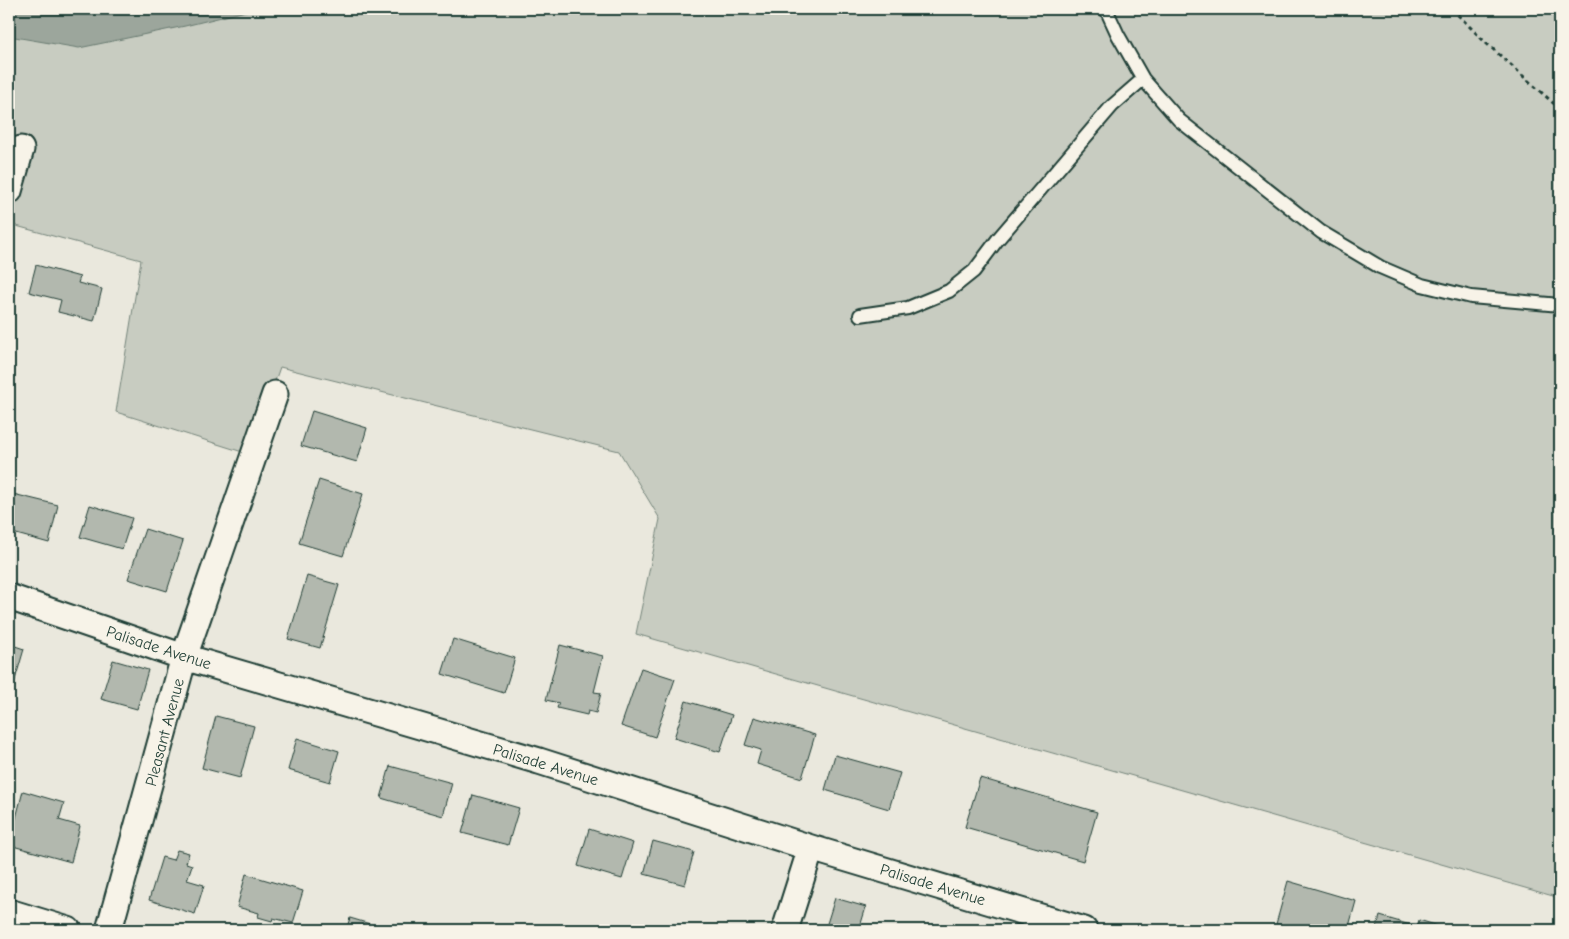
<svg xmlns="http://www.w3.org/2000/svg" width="1569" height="939" viewBox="0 0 1569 939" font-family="'Comic Neue',sans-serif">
  <rect width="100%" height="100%" fill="#eae8dd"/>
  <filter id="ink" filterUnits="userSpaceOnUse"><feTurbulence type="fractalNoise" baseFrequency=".02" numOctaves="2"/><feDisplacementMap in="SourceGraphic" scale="10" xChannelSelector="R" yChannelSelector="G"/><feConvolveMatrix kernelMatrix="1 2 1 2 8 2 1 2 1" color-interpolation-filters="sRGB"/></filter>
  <g filter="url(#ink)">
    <path fill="#c8ccc1" stroke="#74847a" d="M9 9H1560V898L636 634 660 519 619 451 280 367 249 454 116 412 141 260 9 224Z"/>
    <path fill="#9ca69c" stroke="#6a7c72" d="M9 9H254L185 26 79 48 9 36Z"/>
    <path fill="#b2b8ae" stroke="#1f3d34" d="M36 265 80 277 78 283 102 289 94 321 58 312 61 300 29 292Z
      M312 411 367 428 357 462 301 446Z
      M319 480 363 494 343 556 299 543Z
      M9 493 58 505 49 543 9 532Z
      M90 505 132 518 122 549 80 537Z
      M145 529 183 541 167 591 128 579Z
      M307 576 339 585 320 648 288 639Z
      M453 639 515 658 504 693 442 674Z
      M9 644 24 649 13 687 9 686Z
      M560 645 603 656 594 692 601 693 596 713 588 711 587 715 557 708 559 703 546 700Z
      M113 660 148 670 137 709 101 699Z
      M641 668 675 679 655 737 621 726Z
      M686 701 732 715 720 752 674 738Z
      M216 716 254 726 240 778 202 768Z
      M754 717 815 735 802 778 757 764 761 750 745 745Z
      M297 738 339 751 330 782 288 770Z
      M835 755 900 773 889 809 825 790Z
      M390 766 452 783 443 816 381 798Z
      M980 778 1097 812 1083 861 965 827Z
      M23 791 64 803 59 820 80 826 71 862 9 845Z
      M473 795 519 808 508 845 462 833Z
      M589 829 633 843 622 879 578 866Z
      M653 841 694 852 685 885 644 874Z
      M177 850 189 853 186 863 192 865 187 880 204 885 195 914 149 900 162 857 173 860Z
      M246 874 303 891 293 923 273 918 272 921 258 917 259 913 237 907Z
      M1288 881 1356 901 1348 930H1297L1276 924Z
      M835 898 866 907 859 930H825Z
      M1380 916 1417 927 1419 920 1445 928 1444 930H1376Z
      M350 918 390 930H346Z"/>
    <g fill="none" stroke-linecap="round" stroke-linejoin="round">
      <g stroke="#1f3d34" stroke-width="16">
        <path id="lane" d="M1106 9 1118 35 1143 79 1179 120 1321 232 1380 267 1422 285 1471 297 1560 305
          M860 315 908 308 949 291 974 271 998 239 1112 106 1143 79"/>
      </g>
      <g stroke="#1f3d34" stroke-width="29">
        <path id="street" d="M9 191 21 149
          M9 597 184 657 539 761 811 848 1084 930
          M9 912 68 930
          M109 930 184 657 275 394
          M785 930 811 848"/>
      </g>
      <path stroke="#1f3d34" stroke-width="3" stroke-dasharray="4 4" stroke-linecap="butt" d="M1452 9 1485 42 1560 109"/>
      <use href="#lane" stroke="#f7f3e8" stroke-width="12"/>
      <use href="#street" stroke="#f7f3e8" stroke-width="25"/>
    </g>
  </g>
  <g text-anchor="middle" stroke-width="4" stroke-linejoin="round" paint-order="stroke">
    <g font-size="16" fill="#1f3d34" stroke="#f7f3e8">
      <text transform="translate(159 647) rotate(18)" y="6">Palisade Avenue</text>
      <text transform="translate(164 732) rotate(-75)" y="6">Pleasant Avenue</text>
      <text transform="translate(546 764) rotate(17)" y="6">Palisade Avenue</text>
      <text transform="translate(933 884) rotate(17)" y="6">Palisade Avenue</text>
    </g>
  </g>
  <rect width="1569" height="939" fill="none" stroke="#f7f3e8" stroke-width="30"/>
  <rect x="15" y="15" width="1539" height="909" fill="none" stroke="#1f3d34" stroke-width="2" filter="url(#ink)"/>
</svg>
